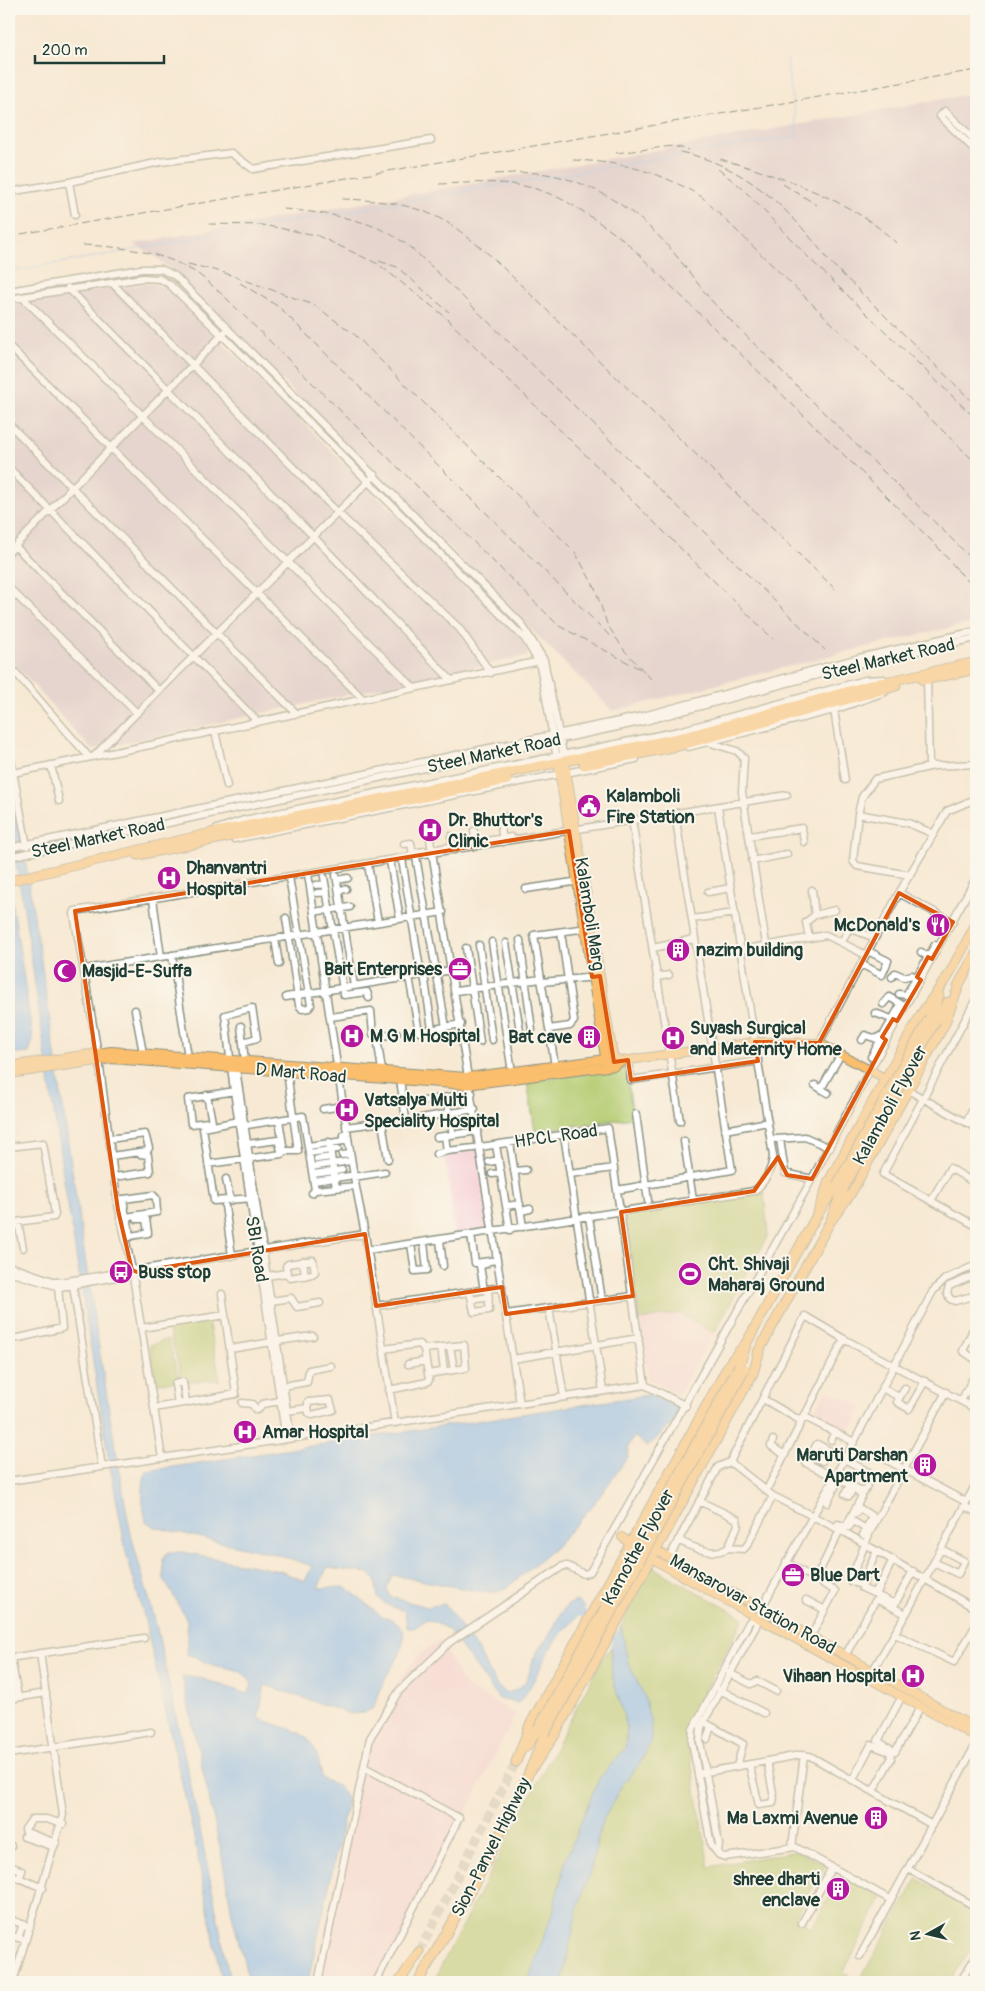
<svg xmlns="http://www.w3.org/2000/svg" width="985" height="1991" viewBox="0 0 985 1991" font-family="Pangolin,sans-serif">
  <rect width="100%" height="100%" fill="#fbf7ec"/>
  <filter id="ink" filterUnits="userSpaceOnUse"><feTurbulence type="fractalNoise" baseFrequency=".02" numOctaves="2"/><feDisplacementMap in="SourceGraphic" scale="10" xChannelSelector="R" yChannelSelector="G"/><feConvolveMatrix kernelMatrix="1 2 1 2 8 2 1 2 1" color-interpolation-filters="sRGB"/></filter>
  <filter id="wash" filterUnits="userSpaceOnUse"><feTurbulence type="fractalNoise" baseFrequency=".0096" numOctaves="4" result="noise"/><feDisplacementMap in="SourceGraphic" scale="20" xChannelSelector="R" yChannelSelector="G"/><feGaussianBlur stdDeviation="1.12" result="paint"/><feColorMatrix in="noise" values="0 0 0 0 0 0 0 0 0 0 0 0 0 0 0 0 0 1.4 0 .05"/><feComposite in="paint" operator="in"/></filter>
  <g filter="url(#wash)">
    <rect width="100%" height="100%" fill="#f7e9d3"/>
    <path fill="#f6cfd5" d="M477 1150 488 1230 455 1234 445 1155Z
      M679 1313 714 1333 678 1395 649 1379 640 1320Z
      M827 1390 862 1406 849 1434 817 1419 820 1414 815 1409Z
      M440 1640 461 1680 467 1687 516 1714 380 1982H312L368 1740 400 1679 419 1655Z"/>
    <path fill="#d1bdc8" d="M976 93V622L857 649 613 711 175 274 156 257 133 244Z
      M147 283 165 286 518 635 526 647 528 656 92 750 9 658V304Z"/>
    <path fill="#b3cb70" stroke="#698452" d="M626 1068 633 1118 535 1131 527 1081Z
      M764 1192 768 1235 714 1333 679 1313 640 1320 624 1214Z
      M208 1320 220 1380 183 1382 168 1327Z
      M168 1339 180 1382 156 1383 150 1345Z
      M650 1566 744 1618 685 1726 709 1867 797 1851 826 1864 795 1918 812 1928 840 1876 882 1897 843 1973 859 1981 917 1879 976 1910V1940L950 1982H562L577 1911 591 1868 601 1824 622 1785 640 1763 651 1723 644 1696 628 1662 621 1626Z
      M611 1647 612 1675 627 1728 625 1748 599 1779 588 1805 566 1859 553 1911 528 1982H433L603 1657Z"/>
    <path fill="#81b9f1" stroke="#507b92" d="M9 765C53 1014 82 1266 127 1514 134 1553 148 1591 157 1629 183 1747 208 1864 230 1982H222L193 1832 143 1612 127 1556 108 1455 64 1181 24 909 9 824Z
      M9 898 12 899 13 909 11 912 14 913 33 1039 29 1053 18 1054 16 1052 9 1053Z
      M648 1395 656 1396 678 1408 674 1422 647 1447 634 1436 628 1447V1457L594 1504 556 1547 509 1586 497 1592H483L392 1575 387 1589 391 1597 427 1607 445 1604 480 1654 497 1686 507 1693C533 1686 526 1671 537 1652 540 1646 545 1642 549 1636 557 1623 560 1606 576 1601L584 1607C575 1622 559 1633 550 1649 539 1668 533 1687 518 1703L499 1699 448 1629 427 1619 414 1628H407L405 1611 389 1606 378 1598 375 1580 369 1573 327 1568 318 1588 344 1587 351 1591 382 1617 393 1620 403 1629 404 1638 399 1656 387 1675 373 1708 364 1713 351 1714 265 1685 258 1718C298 1734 315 1727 322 1778 339 1788 347 1786 346 1808L308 1982H249L233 1919 221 1852 182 1677H197L248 1694 252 1684C242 1665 226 1670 210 1664 201 1661 197 1656 187 1655V1620L164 1579 163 1558 169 1552H183L280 1571 305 1581 312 1566 282 1556 154 1527 146 1521C142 1503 141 1488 146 1471Z
      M621 1626 628 1662 644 1696 651 1723V1742L640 1763 622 1785 601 1824 591 1868 577 1911 562 1982H528L553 1911 566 1859 588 1805 599 1779 625 1748 627 1728 612 1675 611 1647Z"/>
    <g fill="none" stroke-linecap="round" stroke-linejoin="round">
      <path stroke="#81b9f1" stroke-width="1" d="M9 272 488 187 798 136 786 59"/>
      <path stroke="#81b9f1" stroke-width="8" d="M573 1613 581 1612 616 1638 617 1647"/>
    </g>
  </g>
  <g filter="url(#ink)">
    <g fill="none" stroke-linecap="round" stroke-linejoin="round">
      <path stroke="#ccc7b3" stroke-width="9" stroke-dasharray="9 4.5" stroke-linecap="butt" d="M419 1952 516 1762"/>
      <g stroke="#8b9384" stroke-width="9">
        <path id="minor" d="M976 141 945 111 940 116 976 151
          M69 182 160 162 231 153 253 169 431 140
          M9 192 69 182 75 215
          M112 283 338 513 459 628 491 673
          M68 288 314 537 451 680
          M9 291 141 269H161L175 276 521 623 544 660 565 763
          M22 297C155 425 282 558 414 688
          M9 299 143 278 160 279 169 284 222 335 525 639 538 661 541 671 558 764
          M9 346 363 699
          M9 424 297 714
          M9 468 258 722
          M15 546 159 691
          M9 552 225 332
          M9 588 137 713
          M9 665 89 757
          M927 679 929 764 934 766 976 764
          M834 710 845 780
          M215 731 227 786
          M711 743 737 751 744 758 742 792 766 944
          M688 747 834 710 885 692
          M9 750 27 846
          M95 755 375 475
          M51 765 59 801
          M934 766 875 779 862 797 858 814 908 823 934 834
          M13 773 155 744 540 661
          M858 814 853 861 857 866 910 875
          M632 820 680 1121
          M217 829 244 820 679 731 865 680 884 679
          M474 831 476 846
          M451 836 454 850
          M749 836 802 828 804 842
          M234 839 636 759
          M430 839 520 1404
          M503 842 501 827 504 816
          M404 844 411 843 413 856
          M9 848 643 716 859 658 976 631
          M412 853 511 837
          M9 857 645 721 862 663 976 638
          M416 857 446 1027
          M402 859 421 975
          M390 861 400 919
          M752 861 787 854
          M368 865 378 922
          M308 874 354 1177 365 1234 395 1423
          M336 875 354 986
          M324 877 344 995 367 992 369 998
          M337 880 348 878
          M316 885 325 884
          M526 889 580 881
          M339 890 346 889
          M708 892 731 888
          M317 893 327 892
          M899 893 953 922
          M153 899 161 957
          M319 911 350 907
          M815 915 835 910
          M286 918 299 1005 302 1009 309 1008 311 1005 289 877
          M692 919 735 913
          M809 938 806 922 815 915 812 890
          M275 939 279 964
          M520 940 532 1030
          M492 942 512 1072
          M842 942 849 928 875 938
          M506 943 520 1031
          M479 945 492 1040
          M466 948 480 1042
          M653 948 694 939
          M741 950 826 935 866 955
          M921 952 931 959
          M172 955 188 1057
          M861 964 882 975 888 961 868 951
          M85 969 443 912
          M424 974 432 1029
          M409 977 419 1032 461 1024
          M657 977 669 975
          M892 977 895 973 904 977 912 975 917 978
          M542 982 596 977
          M456 991 541 979
          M899 994 906 995 935 945
          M286 997 452 970
          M976 999 883 1174 976 1226
          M135 1010 143 1053
          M875 1013 894 1020
          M331 1017 371 1011 373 1034
          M241 1026 245 1061
          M549 1029 570 1026 574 1021 561 932
          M862 1040 865 1035 877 1039 880 1036 883 1038
          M243 1042 257 1038 252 1008 225 1015 234 1091 286 1439
          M819 1043 899 893 947 811 973 800 976 794
          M871 1057 901 1004 889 997 883 1004
          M628 1060 631 1080 758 1061
          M555 1066 534 935 588 928
          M236 1069 291 1438
          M382 1071 377 1037 397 1033
          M815 1085 821 1089 841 1054
          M821 1089 828 1093
          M908 1090 976 1128
          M207 1095 212 1122
          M446 1098 453 1135
          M419 1102 472 1093
          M323 1109 343 1106
          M636 1114 648 1201
          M421 1118 475 1109
          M279 1120 284 1151H298L287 1072
          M238 1121 203 1128 214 1201 253 1198
          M208 1122 191 1124 188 1099 234 1091
          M382 1122 388 1159
          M966 1122 976 1104
          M241 1126 303 1116 315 1190
          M346 1127 406 1119 400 1080
          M725 1130 768 1122
          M564 1135 603 1391
          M437 1137 478 1131
          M109 1139 145 1134 149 1148 147 1151 111 1156
          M776 1139 805 1137 830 1148
          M780 1139 785 1173 812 1179
          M684 1141 693 1200
          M329 1142 336 1188
          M510 1143 523 1227
          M496 1145 506 1206 520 1204
          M308 1146 344 1141V1135
          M9 1147 43 1143 55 1214 54 1217 9 1223
          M480 1147 608 1128 645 1385
          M447 1151 474 1148
          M309 1153 338 1149
          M436 1154 447 1151 445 1136
          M342 1155 350 1154
          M317 1159 331 1157
          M489 1162 499 1160
          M208 1164 282 1154 278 1140 247 1144
          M311 1167 351 1161
          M514 1171 526 1170
          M313 1174 342 1170
          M492 1174 501 1173
          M570 1174 614 1168
          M114 1177 150 1172 148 1155 140 1154
          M354 1177 385 1172
          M226 1179 230 1201
          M314 1181 349 1176
          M617 1190 732 1170 676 820
          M312 1193 315 1190 355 1186
          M123 1199 126 1217
          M117 1200 153 1195 156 1198 157 1212 120 1218
          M931 1201 950 1168 976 1184
          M225 1206 232 1256
          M506 1206 510 1230
          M521 1211 530 1209
          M589 1217 602 1300
          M128 1221 130 1237
          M18 1222 23 1248
          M471 1235 475 1263 497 1260
          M125 1237 148 1233 146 1219H137
          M440 1240 443 1266
          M411 1244 415 1271 427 1270 424 1242
          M368 1250 754 1191C765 1183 772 1169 773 1156L718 807
          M303 1261 305 1276
          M9 1266 56 1282 67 1281 365 1234
          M9 1272 60 1287 134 1274
          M976 1275 949 1286 947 1293 950 1299 955 1301 976 1295
          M267 1276 287 1273 286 1266 288 1264 313 1260 315 1272 312 1274 290 1278 287 1273
          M73 1286 102 1467
          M484 1290 480 1266 486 1264
          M470 1292 474 1312 489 1310 488 1289
          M472 1300 489 1297
          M271 1301 291 1298 297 1307 320 1303
          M376 1306 502 1287
          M549 1308 564 1397
          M506 1314 633 1296
          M976 1323 963 1351 976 1360
          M141 1328 225 1315
          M9 1338H19L62 1328 58 1287
          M277 1341 313 1336
          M450 1346 454 1370
          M441 1347 444 1371
          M230 1349 272 1342
          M383 1349 420 1344 424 1349 429 1380 427 1382 389 1390
          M424 1349 464 1345 466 1368 428 1374
          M513 1359 639 1338
          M408 1364 426 1361
          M645 1385 686 1406
          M283 1386 307 1382 309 1370 331 1366
          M882 1388 899 1397
          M905 1388 897 1402 909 1409 925 1381
          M763 1399 801 1421
          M961 1401 972 1380 976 1381
          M242 1403 252 1404 256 1410 259 1409 262 1404 281 1401
          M178 1404 175 1384 183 1382 186 1403
          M154 1408 236 1394 222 1294
          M287 1411 308 1408V1402L330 1400 333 1410 312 1415 309 1413 308 1408
          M803 1416 854 1442
          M773 1440 771 1446 785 1455
          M831 1440 835 1432
          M817 1444 872 1474 864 1492 806 1463Z
          M810 1454 822 1461
          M162 1458 132 1270 117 1200 99 1060 74 914 75 911 787 795
          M887 1460 966 1502
          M730 1462 805 1316 844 1339 976 1409
          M9 1481 645 1385
          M849 1487 845 1494 849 1496 853 1489
          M766 1491 844 1339
          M827 1503 838 1481
          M964 1506 976 1512
          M856 1513 859 1508 872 1516 863 1535
          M838 1524 845 1527
          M849 1527 853 1521 869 1531
          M843 1532 862 1496 858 1492
          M678 1540C691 1547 714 1557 728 1548L738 1525 737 1519 699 1501
          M728 1548 744 1549 748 1544 773 1496
          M877 1551 861 1585 850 1581 870 1532 946 1392
          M669 1558 718 1467 730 1462 773 1496 846 1533 976 1609
          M893 1559 876 1595 895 1604 913 1571
          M786 1562 835 1591 811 1636
          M934 1562 958 1574 964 1561 941 1549
          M819 1572 840 1530
          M864 1582 862 1588 873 1593 877 1588
          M806 1600 825 1610
          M757 1616 749 1622 693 1729 692 1742 711 1845 719 1855 725 1857 795 1847 891 1900
          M895 1634 954 1662 976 1625
          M845 1656 875 1601 878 1600 906 1614
          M11 1657 18 1697
          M9 1658 144 1638
          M873 1670 906 1614 976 1484
          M729 1673 751 1684 757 1681 776 1691
          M9 1674 11 1691 9 1692
          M720 1690 764 1713
          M902 1696 878 1741 895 1752 921 1706
          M9 1699 46 1693
          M704 1722 743 1744 737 1766
          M707 1739 711 1726
          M9 1754 151 1732
          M749 1764 759 1805 773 1803 774 1798 767 1761
          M364 1767 459 1818 376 1982
          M701 1773 800 1755 810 1756 932 1825
          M853 1779 871 1745 890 1752 891 1759 873 1791
          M44 1819H32L25 1829 26 1832 56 1843
          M46 1819 63 1824
          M24 1837 54 1847
          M9 1844 11 1846 9 1851
          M792 1847 804 1755
          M718 1853 719 1844 700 1741 701 1727 756 1626 761 1609 854 1442 933 1291 945 1279 976 1265
          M11 1866 22 1871 19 1879
          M908 1869 976 1907
          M9 1874 43 1888
          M9 1919 30 1927
          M802 1923 832 1867
          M9 1935 25 1940
          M18 1938 23 1924
          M860 1956 976 1744
          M13 1982 63 1815 40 1653
          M318 1982 370 1738 399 1691 450 1642 563 1566H568L584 1574 590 1572 812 1179 870 1070 976 878
          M960 1982 976 1956"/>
      </g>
      <g stroke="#8b9384" stroke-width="10">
        <path id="major" d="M565 763 614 1061
          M558 764 606 1063
          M9 1066 111 1051 467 1077 613 1058 622 1061 755 1042 819 1043 890 1081
          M9 1074 111 1059 467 1085 615 1066 622 1061
          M622 1537 634 1547
          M643 1543 976 1728
          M648 1556C756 1619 867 1677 976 1737"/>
      </g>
      <g stroke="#8b9384" stroke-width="11">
        <path id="highway" d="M923 680 976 669
          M584 765 678 746 896 686
          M138 855 507 780
          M9 881 211 833 688 736 867 686 976 662
          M946 980 976 924
          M958 986 976 953
          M930 1017 939 996
          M936 1020 948 1002
          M817 1215 829 1181 922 1013 948 976
          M830 1222 851 1193 944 1025 960 983
          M757 1354 830 1222 843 1189
          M739 1366 747 1342 817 1215 837 1185
          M526 1747 538 1729
          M516 1762 530 1725 731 1361 747 1342
          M531 1770 553 1738 753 1373 760 1350
          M399 1982 419 1952
          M418 1982C465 1902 512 1820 545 1733"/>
      </g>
      <use href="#minor" stroke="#fff" stroke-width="6"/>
      <use href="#major" stroke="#fabe6d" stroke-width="8"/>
      <use href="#highway" stroke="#fabe6d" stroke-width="9"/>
      <path stroke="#1f3d34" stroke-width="1" stroke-dasharray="8 4" stroke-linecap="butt" d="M680 152C745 165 790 209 829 261L976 405
        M616 153 673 146 689 150
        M720 159C777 175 855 201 896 243
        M573 160C623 162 659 171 702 197L976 463
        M718 169 742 188 812 261 976 419
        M495 174C514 173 533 171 552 175 596 184 638 212 667 245 686 266 701 290 720 310L976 563
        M439 184C472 183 509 179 542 191 572 201 598 222 624 240L935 544 962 575
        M783 184 817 205
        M342 199C379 200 420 204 451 225 465 234 478 246 491 256L835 589
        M284 209C324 213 370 218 403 242 414 250 423 259 433 268L825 650
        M209 224 262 225 316 235 378 264 443 315 773 639
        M9 236 976 70
        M83 245C123 247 163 251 198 274 208 281 218 291 227 299L559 626 644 671
        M379 261 397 267 449 312
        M188 264 222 272 314 305 354 334 575 552 595 588 607 624 624 650 651 679
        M240 283 279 307 296 324 610 636
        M957 570 975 588"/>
      <g stroke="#8b9384" stroke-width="11" stroke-linecap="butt">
        <path id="highway-bridge" d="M837 1185 930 1017
          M843 1189 936 1020
          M538 1729 739 1366
          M545 1733 745 1369"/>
      </g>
      <use href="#highway-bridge" stroke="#fabe6d" stroke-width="9"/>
    </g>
  </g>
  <path d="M0 0H985V1991H0ZM569 831 592 977 600 976 614 1062 628 1060 631 1080 758 1061 755 1042 819 1043 899 893 953 922 932 959 928 957 917 977 921 980 897 1021 893 1019 882 1037 886 1040 812 1179 787 1175 778 1157 754 1191 621 1212 633 1296 506 1314 502 1287 376 1306 365 1234 137 1272 132 1270 118 1210 75 911Z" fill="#f7e9d3" fill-opacity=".55" fill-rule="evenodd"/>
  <path fill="none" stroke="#de580e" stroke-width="4" stroke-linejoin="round" d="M569 831 592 977 600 976 614 1062 628 1060 631 1080 758 1061 755 1042 819 1043 899 893 953 922 932 959 928 957 917 977 921 980 897 1021 893 1019 882 1037 886 1040 812 1179 787 1175 778 1157 754 1191 621 1212 633 1296 506 1314 502 1287 376 1306 365 1234 137 1272 132 1270 118 1210 75 911Z"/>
  <defs>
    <g id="civic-disc" transform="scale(1.25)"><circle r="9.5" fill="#b5179e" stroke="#fbf7ec"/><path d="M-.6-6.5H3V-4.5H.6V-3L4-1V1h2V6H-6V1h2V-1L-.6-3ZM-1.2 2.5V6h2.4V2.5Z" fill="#fff"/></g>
    <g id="hospital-disc" transform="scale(1.25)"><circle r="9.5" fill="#b5179e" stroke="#fbf7ec"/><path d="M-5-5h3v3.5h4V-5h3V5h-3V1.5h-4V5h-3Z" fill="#fff"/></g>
    <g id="restaurant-disc" transform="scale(1.25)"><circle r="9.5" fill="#b5179e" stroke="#fbf7ec"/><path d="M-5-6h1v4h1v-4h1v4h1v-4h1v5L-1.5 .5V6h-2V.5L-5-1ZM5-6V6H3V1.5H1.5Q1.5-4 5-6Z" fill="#fff"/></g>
    <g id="building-disc" transform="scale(1.25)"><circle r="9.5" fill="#b5179e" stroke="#fbf7ec"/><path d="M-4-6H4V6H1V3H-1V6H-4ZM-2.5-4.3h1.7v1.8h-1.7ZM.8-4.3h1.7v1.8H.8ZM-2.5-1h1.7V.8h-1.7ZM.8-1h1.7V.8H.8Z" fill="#fff"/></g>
    <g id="office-disc" transform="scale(1.25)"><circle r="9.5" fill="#b5179e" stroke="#fbf7ec"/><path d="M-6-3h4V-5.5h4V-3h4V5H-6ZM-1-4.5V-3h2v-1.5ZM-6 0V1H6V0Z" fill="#fff"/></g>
    <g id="mosque-disc" transform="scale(1.25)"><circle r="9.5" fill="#b5179e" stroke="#fbf7ec"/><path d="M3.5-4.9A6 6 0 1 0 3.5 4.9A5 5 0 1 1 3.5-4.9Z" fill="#fff"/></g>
    <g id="bus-disc" transform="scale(1.25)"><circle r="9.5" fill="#b5179e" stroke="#fbf7ec"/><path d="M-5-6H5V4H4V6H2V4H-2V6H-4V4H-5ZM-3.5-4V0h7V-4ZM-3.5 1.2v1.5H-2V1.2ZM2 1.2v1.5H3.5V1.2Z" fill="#fff"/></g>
    <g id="stadium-disc" transform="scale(1.25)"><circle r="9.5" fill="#b5179e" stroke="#fbf7ec"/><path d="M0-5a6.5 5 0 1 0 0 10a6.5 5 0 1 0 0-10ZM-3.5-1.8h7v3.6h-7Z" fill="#fff"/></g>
  </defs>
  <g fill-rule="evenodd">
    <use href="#civic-disc" x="589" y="806"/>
    <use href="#hospital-disc" x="430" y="830"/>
    <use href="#hospital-disc" x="169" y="878"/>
    <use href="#restaurant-disc" x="938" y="925"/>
    <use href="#building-disc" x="678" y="950"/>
    <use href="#office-disc" x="460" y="969"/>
    <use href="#mosque-disc" x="65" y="971"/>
    <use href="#hospital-disc" x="352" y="1036"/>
    <use href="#building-disc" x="589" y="1037"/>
    <use href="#hospital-disc" x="673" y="1038"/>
    <use href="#hospital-disc" x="347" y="1110"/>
    <use href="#bus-disc" x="121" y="1272"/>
    <use href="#stadium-disc" x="690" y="1274"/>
    <use href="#hospital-disc" x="245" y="1432"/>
    <use href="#building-disc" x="925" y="1465"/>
    <use href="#office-disc" x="793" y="1575"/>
    <use href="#hospital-disc" x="913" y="1676"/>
    <use href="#building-disc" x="876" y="1818"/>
    <use href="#building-disc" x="838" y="1889"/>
  </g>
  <g text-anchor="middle" stroke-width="4" stroke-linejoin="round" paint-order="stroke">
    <g font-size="18" fill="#1f3d34" stroke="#fbf7ec">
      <text transform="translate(888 659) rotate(-13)" y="6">Steel Market Road</text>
      <text transform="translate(494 753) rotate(-12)" y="6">Steel Market Road</text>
      <text transform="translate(98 838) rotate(-12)" y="6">Steel Market Road</text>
      <text transform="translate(590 914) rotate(81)" y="6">Kalamboli Marg</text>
      <text transform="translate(301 1073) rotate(5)" y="6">D Mart Road</text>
      <text transform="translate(890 1105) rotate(-61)" y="6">Kalamboli Flyover</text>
      <text transform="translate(556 1136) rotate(-8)" y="6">HPCL Road</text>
      <text transform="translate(257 1249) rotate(81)" y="6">SBI Road</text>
      <text transform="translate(638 1547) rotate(-61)" y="6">Kamothe Flyover</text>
      <text transform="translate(753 1604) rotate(29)" y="6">Mansarovar Station Road</text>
      <text transform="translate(491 1847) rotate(-63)" y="6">Sion-Panvel Highway</text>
    </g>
    <g font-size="18" font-weight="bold" fill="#1f3d34" stroke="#fbf7ec" text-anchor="start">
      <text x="606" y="802">Kalamboli<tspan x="606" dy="21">Fire Station</tspan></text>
      <text x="448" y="826">Dr. Bhuttor's<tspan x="448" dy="21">Clinic</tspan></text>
      <text x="186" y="874">Dhanvantri<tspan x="186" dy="21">Hospital</tspan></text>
      <text x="920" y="931" text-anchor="end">McDonald's</text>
      <text x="696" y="956">nazim building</text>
      <text x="442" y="975" text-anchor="end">Bait Enterprises</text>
      <text x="82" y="977">Masjid-E-Suffa</text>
      <text x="690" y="1034">Suyash Surgical<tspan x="690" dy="21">and Maternity Home</tspan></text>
      <text x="370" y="1042">M G M Hospital</text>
      <text x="572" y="1043" text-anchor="end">Bat cave</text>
      <text x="364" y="1106">Vatsalya Multi<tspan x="364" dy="21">Speciality Hospital</tspan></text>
      <text x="708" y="1270">Cht. Shivaji<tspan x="708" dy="21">Maharaj Ground</tspan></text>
      <text x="138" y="1278">Buss stop</text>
      <text x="262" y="1438">Amar Hospital</text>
      <text x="908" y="1461" text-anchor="end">Maruti Darshan<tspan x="908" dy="21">Apartment</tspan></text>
      <text x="810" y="1581">Blue Dart</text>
      <text x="896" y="1682" text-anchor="end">Vihaan Hospital</text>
      <text x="858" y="1824" text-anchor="end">Ma Laxmi Avenue</text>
      <text x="820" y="1885" text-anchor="end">shree dharti<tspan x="820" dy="21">enclave</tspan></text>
    </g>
  </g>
  <rect width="985" height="1991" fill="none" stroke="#fbf7ec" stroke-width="30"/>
  <g transform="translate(928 1934) rotate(262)" stroke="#fbf7ec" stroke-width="4" paint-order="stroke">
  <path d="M0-4L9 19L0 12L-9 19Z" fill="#1f3d34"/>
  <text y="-8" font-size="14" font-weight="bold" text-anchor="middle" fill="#1f3d34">N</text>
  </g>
  <path d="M35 55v8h129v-8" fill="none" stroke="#1f3d34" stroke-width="2.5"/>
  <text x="42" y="55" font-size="15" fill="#1f3d34" stroke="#fbf7ec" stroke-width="4" paint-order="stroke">200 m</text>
</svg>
